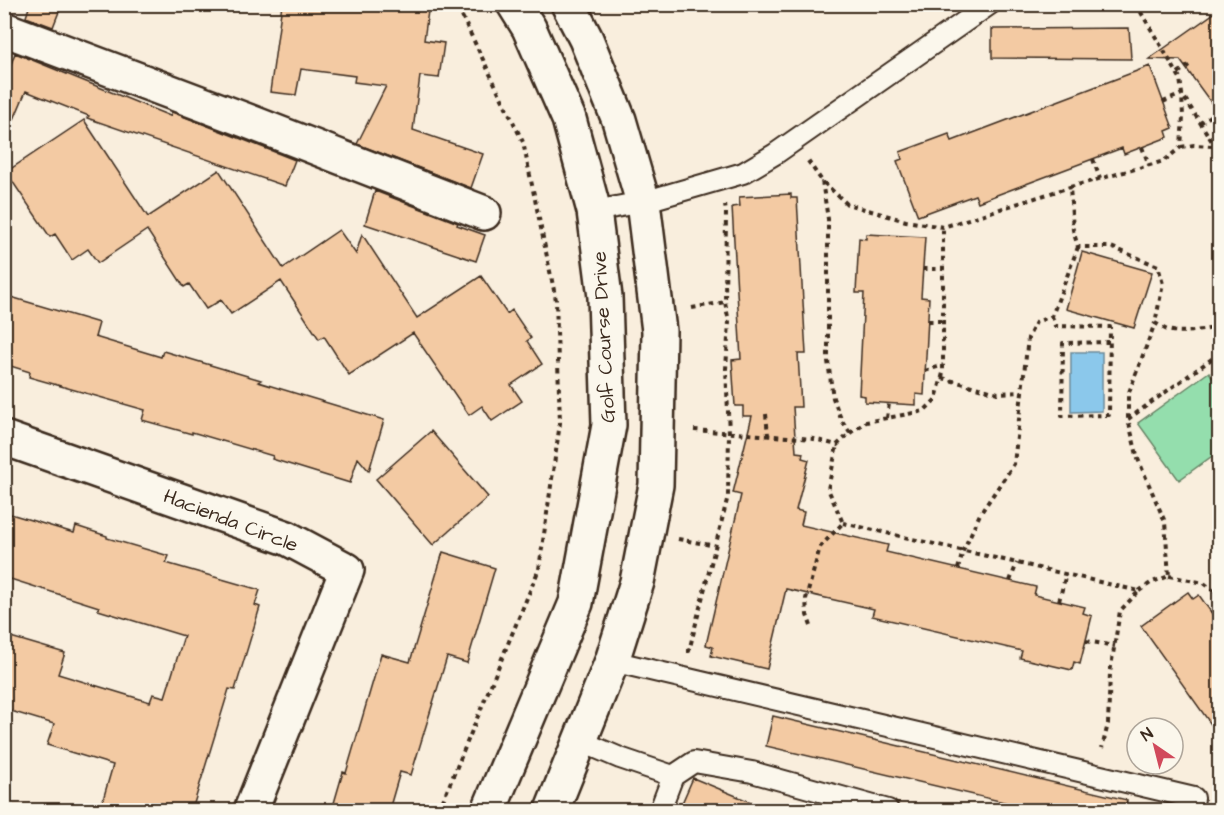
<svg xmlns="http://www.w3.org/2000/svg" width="1224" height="815" viewBox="0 0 1224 815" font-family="'Architects Daughter',sans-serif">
  <rect width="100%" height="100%" fill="#f9eedd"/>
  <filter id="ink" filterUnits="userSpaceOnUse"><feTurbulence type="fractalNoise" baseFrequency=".0167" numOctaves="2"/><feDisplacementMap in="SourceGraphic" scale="12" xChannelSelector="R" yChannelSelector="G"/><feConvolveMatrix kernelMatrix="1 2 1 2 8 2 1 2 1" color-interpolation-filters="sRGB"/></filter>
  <g filter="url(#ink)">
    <path fill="#94dead" stroke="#688466" stroke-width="1.5" d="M1209 372 1219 387V451L1179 480 1138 423Z"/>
    <path fill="#8bc8eb" stroke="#6b8999" stroke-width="1.5" d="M1071 352H1102V411L1071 412Z"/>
    <path fill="#f3caa3" stroke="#3b2a1e" stroke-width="1.5" d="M30 4H62L53 27 26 17Z
      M282 4H429L424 40 444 43 439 78 420 76 413 130 483 154 471 188 357 144 386 86 354 82 355 76 301 69 296 95 270 92Z
      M1220 9V115L1180 60 1149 59Z
      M1129 28 1131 59 992 58V29Z
      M15 53 170 116 172 112 295 160 285 186 87 118 89 116 26 91 12 124 4 121V84Z
      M1150 66 1173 128 1166 131 1168 137 1124 154 1122 148 978 202 975 195 918 216 897 161 902 159 900 152 949 134 952 141Z
      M84 120 148 217 219 170 283 268 339 230 356 254 362 234 417 318 481 276 507 314 512 310 531 338 527 341 542 364 511 385 522 401 492 421 482 406 469 415 413 333 349 375 324 336 319 339 281 281 231 314 221 300 206 309 189 284 184 287 147 230 98 263 88 249 72 260 55 234 50 237 6 172Z
      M375 191 458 223 457 225 485 235 476 261 365 224Z
      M791 194V198H797L806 354H798L801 407H793L796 452 803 453 802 458 809 460 796 510 804 512 801 525 888 545 886 552 1036 587 1034 595 1085 607 1083 613 1092 616 1080 664 1074 662 1072 670 1020 658 1022 651 872 616 874 609 786 589 767 669 711 656 713 647 706 645 741 495 733 493 752 416H743V406H735L732 360 741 359 732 207 740 206 739 197Z
      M866 234 925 237 921 297 929 298 924 395 916 394V405L865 402V396L859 395 864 293H856L859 238 866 239Z
      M1082 252 1152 272 1134 328 1066 309Z
      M4 295 99 323 95 337 161 357 163 351 261 380 258 382 384 420 369 471 358 458 350 483 272 459 273 456 192 432V434L142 420 145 410 29 377 30 372 4 364Z
      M431 431 488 497 433 545 376 479Z
      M4 512 74 533 76 526 107 536V538L169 556 166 563 260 590 255 605 260 607 235 690 229 689 192 810H100L113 765 47 745 54 724 4 709V635L65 653 58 674 150 702 153 694 165 697 184 636 98 610 99 607 4 577Z
      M443 552 495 568 467 663 447 657 411 775 400 772 389 810H332L343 772 346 773 381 654 410 662Z
      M1188 592 1193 599 1199 595 1220 625V737L1141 626Z
      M773 716 1127 800 1126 810H1038L766 746Z
      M693 778 770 810H679Z"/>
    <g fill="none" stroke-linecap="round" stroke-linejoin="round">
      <g stroke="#3b2a1e" stroke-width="24">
        <path id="service" d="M594 211 643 202 743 173 775 154 990 4
          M612 661 1194 798 1192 810
          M580 741 620 758 673 776 660 810
          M673 776 694 762 752 772 888 810"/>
      </g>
      <g stroke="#3b2a1e" stroke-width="38">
        <path id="minor" d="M4 29 245 120 484 213
          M4 438 287 538 347 570 251 810"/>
      </g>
      <g stroke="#3b2a1e" stroke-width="38">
        <path id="tertiary" d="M489 810 576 603 609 425 605 297 594 211 569 119 529 28 514 4
          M552 810 612 661 637 582 656 485 659 331 643 202 619 120 586 39 568 4"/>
      </g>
      <path stroke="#3b2a1e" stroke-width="4" stroke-dasharray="4.5 4.5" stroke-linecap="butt" d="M1136 4 1180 78 1182 94 1220 154
        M1178 73 1192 63
        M1163 102 1182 94 1183 117 1181 147 1164 161 1070 187 1073 230 1078 247H1111L1158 266 1163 284 1155 323C1159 325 1164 329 1168 330 1180 334 1208 330 1220 326
        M1200 123 1217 112
        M1142 147 1149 165
        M1181 147 1194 145 1214 146
        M1093 159 1100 179
        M808 161 822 181 847 204 906 221 943 227 1070 187
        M923 269H943
        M692 308 725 302
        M1052 316 1055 326 1110 327 1109 415 1062 416 1063 343 1110 342
        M928 321H943
        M925 371 943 365
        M942 378 998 393 1022 392
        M766 414 768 435
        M887 418 889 403
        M1128 419 1220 353
        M694 430 814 439 837 445 850 433 841 419 833 398 828 361V219L822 181
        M850 433 866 422 924 411 936 399 943 373V227
        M843 523 1139 591 1120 611 1110 673 1108 724 1102 748
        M678 539 716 546
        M958 569 963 551 980 514 1014 464 1028 338 1036 322 1052 316 1078 247
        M1169 576 1204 583 1220 596
        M1010 581 1017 563
        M1139 591 1152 582 1169 576 1165 522 1138 459 1128 419V395L1155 323
        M1059 601 1066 574
        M1211 613 1220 608
        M811 626 807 615 806 599 820 547 843 523 828 489 837 445
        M1086 641 1115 646
        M687 651H689L728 496 729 433 726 369 729 322 725 302 726 212 725 205
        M439 810 539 569 560 423 556 300 523 142 456 4"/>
      <use href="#service" stroke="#fbf7ec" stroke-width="20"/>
      <use href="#minor" stroke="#fbf7ec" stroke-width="33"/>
      <use href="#tertiary" stroke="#fbf7ec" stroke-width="33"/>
    </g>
  </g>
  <g text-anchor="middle" stroke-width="4.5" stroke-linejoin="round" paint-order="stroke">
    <g font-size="20" fill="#3b2a1e" stroke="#fbf7ec">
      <text transform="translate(603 337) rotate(-93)" y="7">Golf Course Drive</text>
      <text transform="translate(231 520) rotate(21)" y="7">Hacienda Circle</text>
    </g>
  </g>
  <rect width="1224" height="815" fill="none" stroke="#fbf7ec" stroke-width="24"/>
  <rect x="12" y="12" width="1200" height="791" fill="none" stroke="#3b2a1e" stroke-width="2" filter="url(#ink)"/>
  <g transform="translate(1155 746) rotate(325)"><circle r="28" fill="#fbf7ec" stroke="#aea59a" stroke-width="1.5"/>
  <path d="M0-4.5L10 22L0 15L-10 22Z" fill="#d1495b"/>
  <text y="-9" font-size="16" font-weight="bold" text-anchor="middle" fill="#3b2a1e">N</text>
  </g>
</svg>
